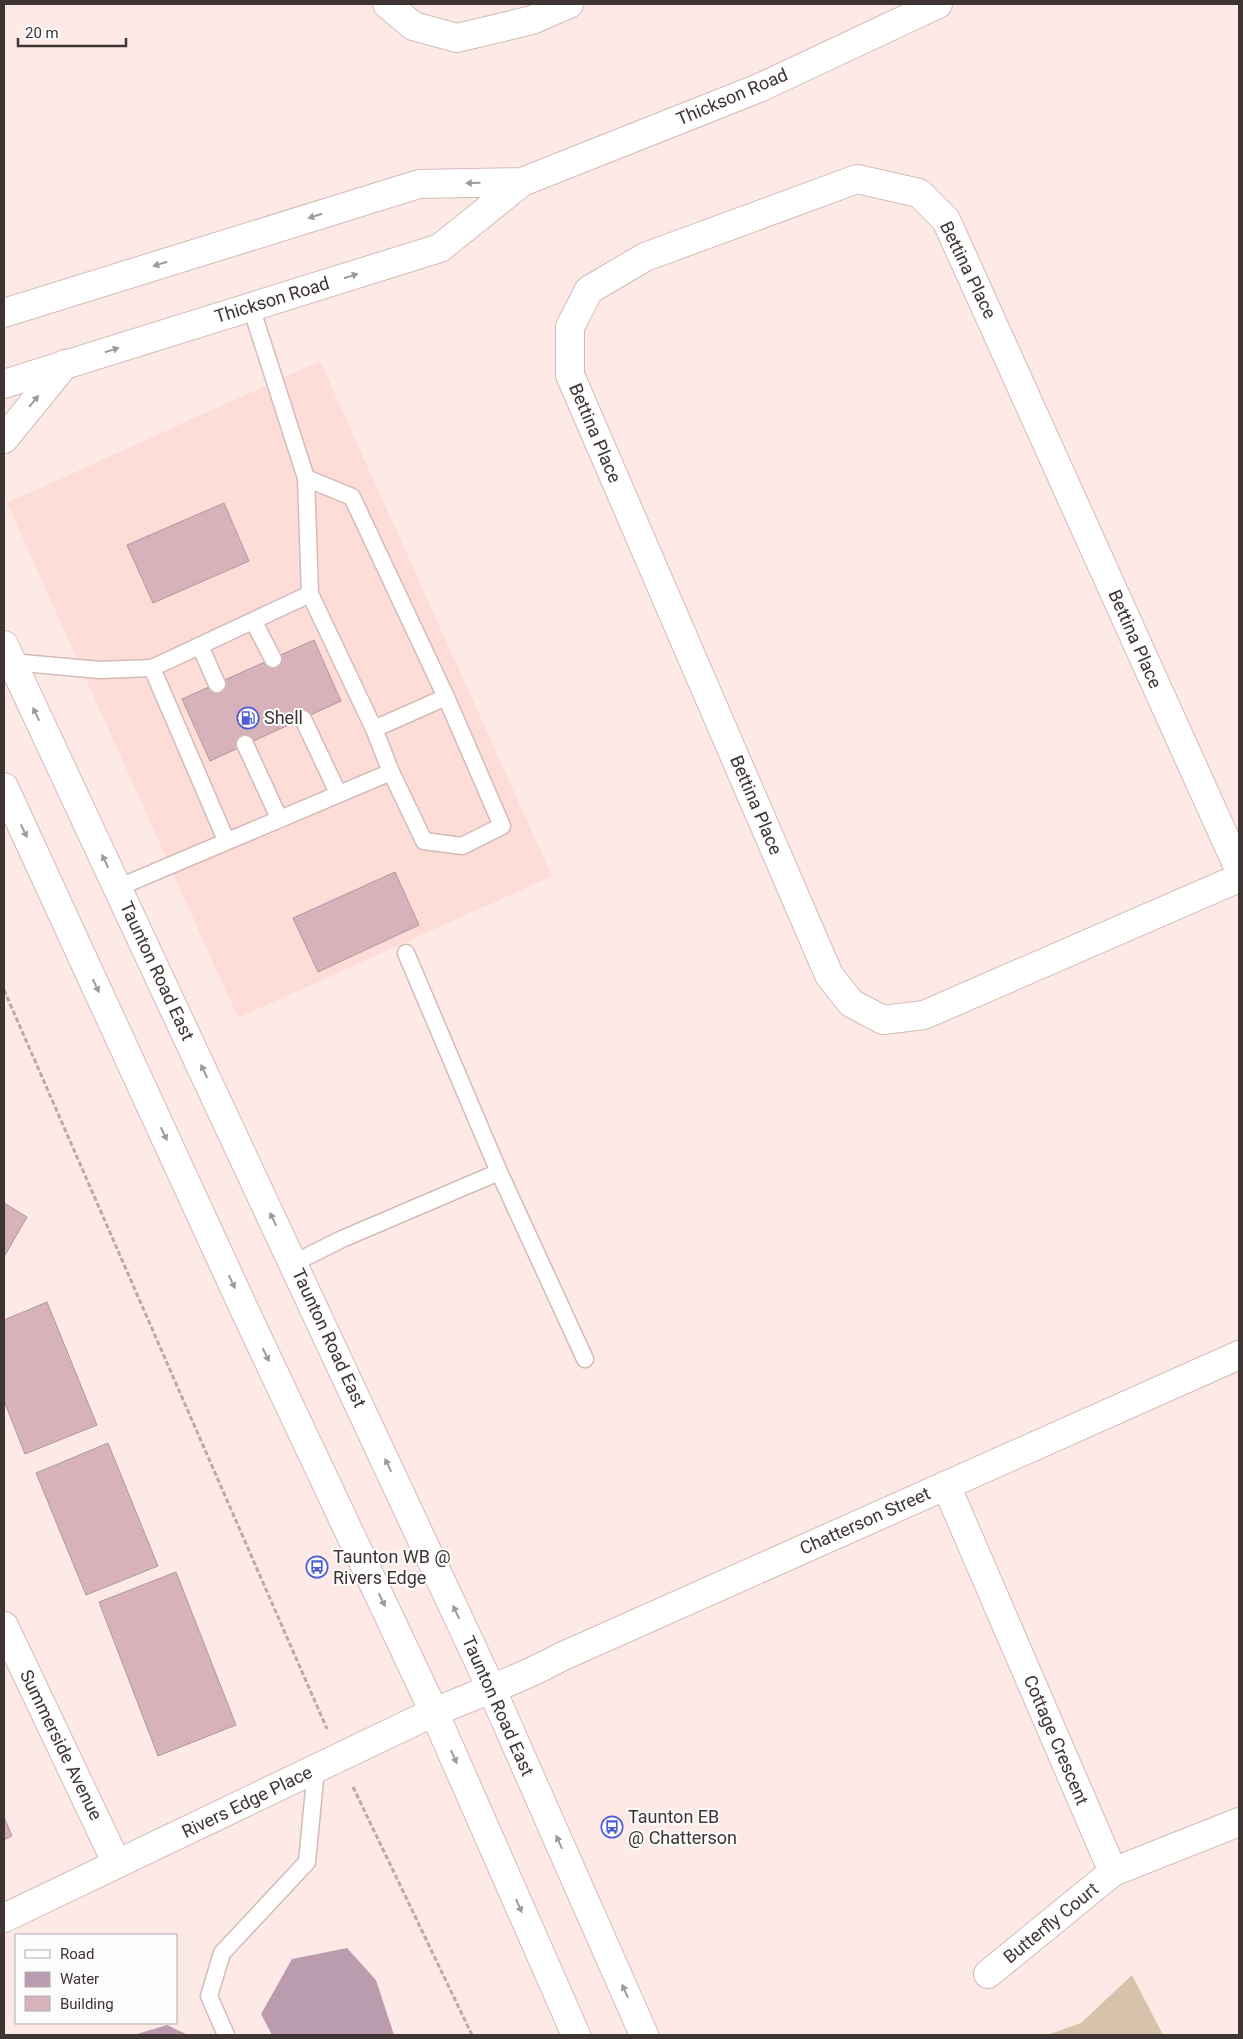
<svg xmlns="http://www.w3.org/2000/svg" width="1243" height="2039" viewBox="0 0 1243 2039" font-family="Roboto,sans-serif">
  <rect width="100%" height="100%" fill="#fdeae7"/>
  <path fill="#feddd9" d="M320 361 552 876 238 1018 7 503Z"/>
  <path fill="#d7c3ac" d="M1132 1975 1163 2035H1047L1081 2023Z"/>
  <path fill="#bb9caf" d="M347 1948 376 1980 394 2035H272L261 2014 292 1959Z
    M167 2025 188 2035H134Z"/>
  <path fill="#d7b2ba" stroke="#af999e" d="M224 503 249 561 153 603 127 545Z
    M314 640 341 701 210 761 182 699Z
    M395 872 419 925 318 972 293 918Z
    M4 1203 27 1217 4 1257Z
    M47 1302 97 1425 25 1454 4 1401V1320Z
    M108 1443 158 1566 86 1595 36 1473Z
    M176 1572 236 1725 158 1756 99 1602Z
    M4 1817 12 1836 4 1840Z"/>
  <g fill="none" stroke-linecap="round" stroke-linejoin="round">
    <g stroke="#d3bbb8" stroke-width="19">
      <path id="lane" d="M306 478 352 497 446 697 502 826 462 846 424 841 391 772
        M254 622 273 659
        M200 646 217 684
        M12 662 100 670 152 668
        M303 719 338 793
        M374 729 446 697
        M245 744 279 818
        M226 840 152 668 310 594
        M117 888 391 772 374 729 310 594 306 478 251 307
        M499 1172 585 1359
        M294 1263 342 1239 499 1172 406 953
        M226 2035 209 1996 222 1953 307 1862 316 1769"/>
    </g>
    <g stroke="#d3bbb8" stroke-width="30">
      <path id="street" d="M387 4 413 26 457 38 532 20 569 4
        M1239 869 946 220 919 193 857 179 645 257 589 290 570 327V375L829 975 851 1003 883 1020 924 1015 1239 878
        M946 1485 1113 1872
        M4 1626 117 1864
        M4 1918 434 1712C477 1694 521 1679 561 1657L1239 1355
        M988 1974 1113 1872 1239 1822"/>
    </g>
    <g stroke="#d3bbb8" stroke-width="30">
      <path id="secondary" d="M4 313 419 184 522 182
        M4 384 440 248 522 182 759 88 938 4
        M4 439 65 364
        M4 645 491 1688 644 2035
        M4 787 245 1311 434 1712 576 2035"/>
    </g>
    <path stroke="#baaaa8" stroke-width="3" stroke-dasharray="5 2.5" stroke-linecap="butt" d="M4 990 327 1729
      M353 1787 472 2035"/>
    <use href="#lane" stroke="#fff" stroke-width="16"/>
    <use href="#street" stroke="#fff" stroke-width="28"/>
    <use href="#secondary" stroke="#fff" stroke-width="28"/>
  </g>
  <defs><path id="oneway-solid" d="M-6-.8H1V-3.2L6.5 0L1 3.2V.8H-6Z" transform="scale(1.25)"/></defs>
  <g fill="#9e9a99">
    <use href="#oneway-solid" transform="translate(473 183) rotate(179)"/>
    <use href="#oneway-solid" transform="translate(315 216) rotate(163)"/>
    <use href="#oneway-solid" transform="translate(160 264) rotate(163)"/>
    <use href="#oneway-solid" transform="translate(351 276) rotate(-17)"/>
    <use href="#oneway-solid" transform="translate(112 350) rotate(-17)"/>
    <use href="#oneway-solid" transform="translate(34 401) rotate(-51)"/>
    <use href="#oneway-solid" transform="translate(36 714) rotate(-115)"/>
    <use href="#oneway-solid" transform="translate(24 831) rotate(65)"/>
    <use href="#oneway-solid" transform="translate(105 861) rotate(-115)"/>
    <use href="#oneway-solid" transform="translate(96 986) rotate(65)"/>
    <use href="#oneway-solid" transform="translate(204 1071) rotate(-115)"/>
    <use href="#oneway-solid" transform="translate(164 1134) rotate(65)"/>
    <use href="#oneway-solid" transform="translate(273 1219) rotate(-115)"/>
    <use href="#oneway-solid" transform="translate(232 1282) rotate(65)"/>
    <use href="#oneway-solid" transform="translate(266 1355) rotate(64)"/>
    <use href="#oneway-solid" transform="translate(388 1465) rotate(-115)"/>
    <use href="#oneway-solid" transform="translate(382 1600) rotate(65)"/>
    <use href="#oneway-solid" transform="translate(456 1612) rotate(-115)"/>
    <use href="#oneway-solid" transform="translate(454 1757) rotate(66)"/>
    <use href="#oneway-solid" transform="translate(559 1842) rotate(-114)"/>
    <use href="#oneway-solid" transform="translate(519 1906) rotate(66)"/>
    <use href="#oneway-solid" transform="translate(625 1991) rotate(-114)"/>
  </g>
  <defs>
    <g id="fuel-ring" transform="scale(1.125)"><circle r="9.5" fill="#fcfcfc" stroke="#4e5dd3" stroke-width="1.5"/><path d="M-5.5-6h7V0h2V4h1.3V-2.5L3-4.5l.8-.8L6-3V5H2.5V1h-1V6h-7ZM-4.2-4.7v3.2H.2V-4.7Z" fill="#4e5dd3"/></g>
    <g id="bus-ring" transform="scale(1.125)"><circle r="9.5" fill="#fcfcfc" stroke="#4e5dd3" stroke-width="1.5"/><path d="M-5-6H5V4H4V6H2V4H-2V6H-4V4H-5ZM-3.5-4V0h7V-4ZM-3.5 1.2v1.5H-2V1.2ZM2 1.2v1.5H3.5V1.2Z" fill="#4e5dd3"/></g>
  </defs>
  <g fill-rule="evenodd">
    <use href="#fuel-ring" x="248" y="718"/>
    <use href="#bus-ring" x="317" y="1567"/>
    <use href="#bus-ring" x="612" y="1827"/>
  </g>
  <g text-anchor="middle" stroke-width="4" stroke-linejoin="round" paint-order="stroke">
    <g font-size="18" fill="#3e3433" stroke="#fcfcfc">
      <text transform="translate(732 97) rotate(-23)" y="6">Thickson Road</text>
      <text transform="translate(968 270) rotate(64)" y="6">Bettina Place</text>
      <text transform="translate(272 300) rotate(-17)" y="6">Thickson Road</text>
      <text transform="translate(595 433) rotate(67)" y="6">Bettina Place</text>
      <text transform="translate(1135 639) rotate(66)" y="6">Bettina Place</text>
      <text transform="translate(756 805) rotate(67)" y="6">Bettina Place</text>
      <text transform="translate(157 971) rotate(65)" y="6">Taunton Road East</text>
      <text transform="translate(329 1338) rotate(65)" y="6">Taunton Road East</text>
      <text transform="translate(865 1521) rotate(-24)" y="6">Chatterson Street</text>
      <text transform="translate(498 1706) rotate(66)" y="6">Taunton Road East</text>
      <text transform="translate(1056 1740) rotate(67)" y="6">Cottage Crescent</text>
      <text transform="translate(61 1745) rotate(64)" y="6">Summerside Avenue</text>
      <text transform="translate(247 1802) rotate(-26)" y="6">Rivers Edge Place</text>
      <text transform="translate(1051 1923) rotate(-39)" y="6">Butterfly Court</text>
    </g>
    <g font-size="18" fill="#3e3433" stroke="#fcfcfc" text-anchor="start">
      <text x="264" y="724">Shell</text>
      <text x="333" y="1563">Taunton WB @<tspan x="333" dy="21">Rivers Edge</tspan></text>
      <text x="628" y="1823">Taunton EB<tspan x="628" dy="21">@ Chatterson</tspan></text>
    </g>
  </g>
  <rect width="1243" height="2039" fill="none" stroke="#3e3433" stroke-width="10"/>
  <rect x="15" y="1934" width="162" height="90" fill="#fcfcfc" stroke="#b0acac"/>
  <rect x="25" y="1950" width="25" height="8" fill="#ffffff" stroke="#b0acac"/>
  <text x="60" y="1959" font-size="15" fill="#3e3433">Road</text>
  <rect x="25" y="1972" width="25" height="15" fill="#bb9caf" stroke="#b0acac"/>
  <text x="60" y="1984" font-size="15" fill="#3e3433">Water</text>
  <rect x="25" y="1996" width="25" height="15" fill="#d7b2ba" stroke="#b0acac"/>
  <text x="60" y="2009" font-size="15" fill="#3e3433">Building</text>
  <path d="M18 38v8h108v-8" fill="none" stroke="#3e3433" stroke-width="2.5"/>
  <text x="25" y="38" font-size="15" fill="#3e3433" stroke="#fcfcfc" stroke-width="4" paint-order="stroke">20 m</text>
</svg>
